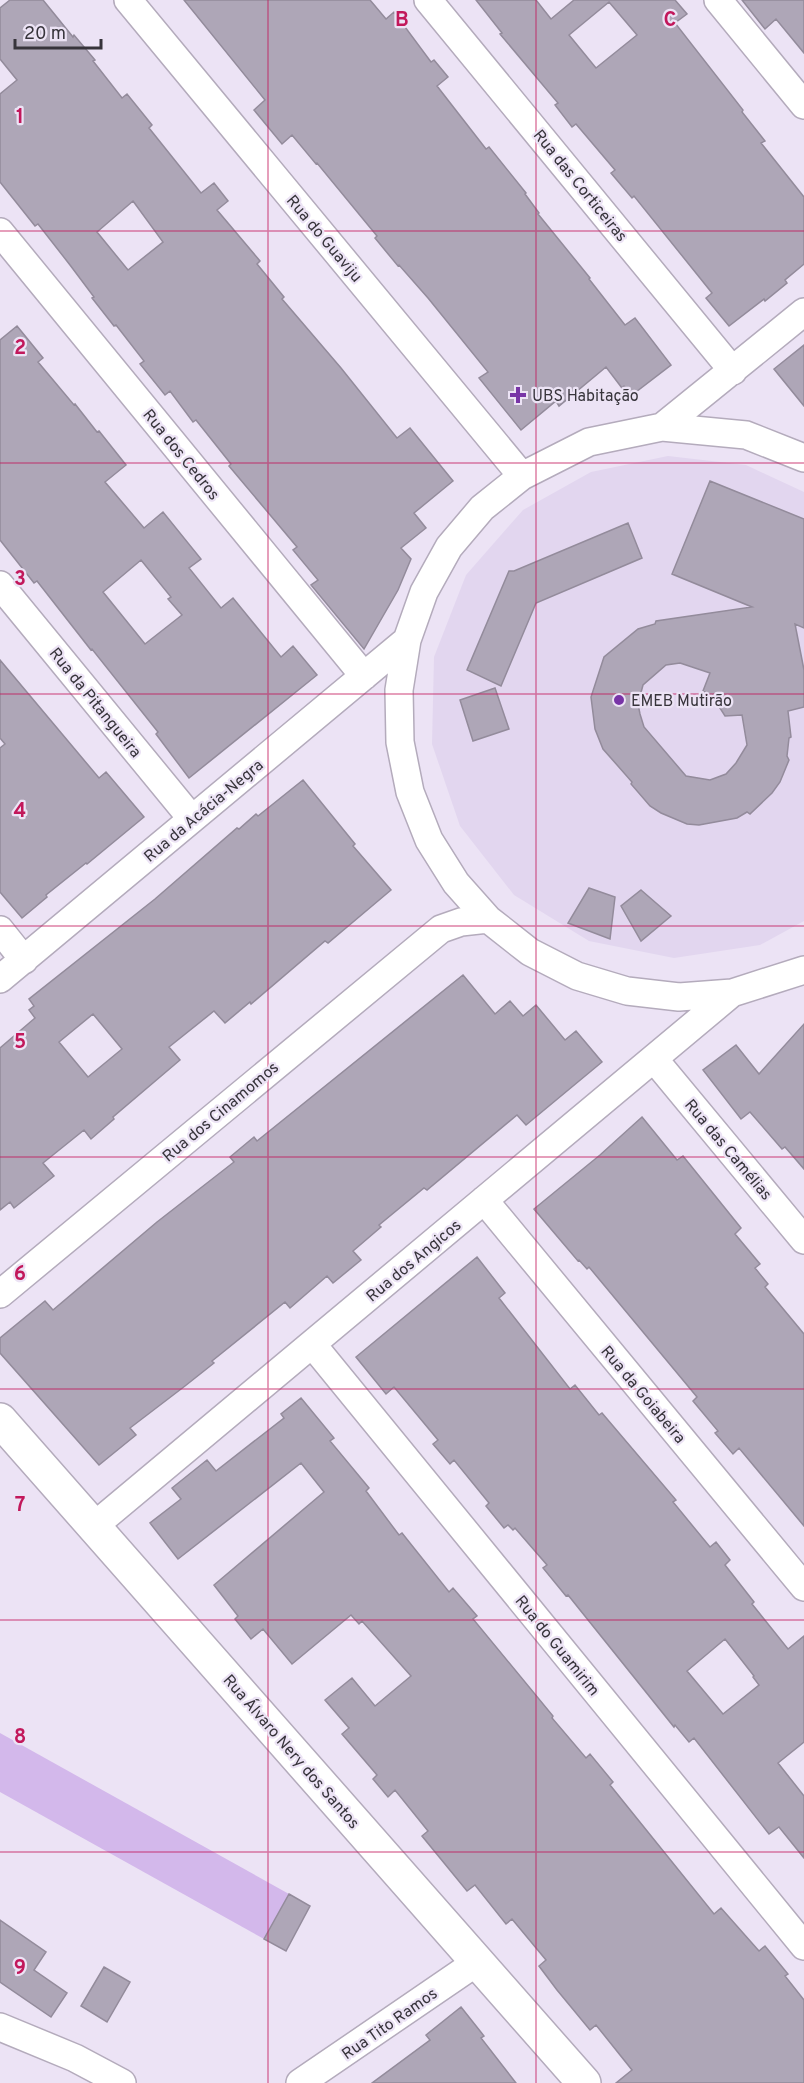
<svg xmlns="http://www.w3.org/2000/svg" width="804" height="2083" viewBox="0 0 804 2083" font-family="Overpass,sans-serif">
  <rect width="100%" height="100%" fill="#ece3f5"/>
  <path fill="#e2d6ef" d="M668 456 746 465 804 492V921L760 945 674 958 589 941 514 895 460 826 432 744 434 657 466 575 523 510 591 472Z"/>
  <path fill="#d3b8eb" d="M0 1733 289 1894 264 1939 0 1792Z"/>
  <path fill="#aea6b7" stroke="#938b9b" stroke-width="1.5" fill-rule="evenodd" d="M10 0H43L73 37 74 35 95 60 93 61 122 98 127 94 152 125 149 128 201 193 214 183 228 201 217 210 260 261 257 264 284 297 282 299 341 368 397 438 410 428 453 481 414 513 426 528 401 548 411 559 398 590 364 649 311 585 318 580 293 550 297 547 229 466 231 464 196 420 193 422 170 391 165 395 140 364 144 361 116 325 114 326 92 298 94 297 70 265 38 224 35 226 0 182V94L17 80 0 59V8ZM133 201 163 242 128 270 97 232Z
    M184 0H370L386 19 394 12 431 62 434 60 448 77 437 86 486 149 489 147 526 193 525 194 539 213 538 214 590 278 589 279 625 325 635 318 671 365 632 395 624 386 622 388 606 367 559 406 556 401 521 430 479 378 488 372 428 298 399 265 398 266 375 238 377 236 317 163 316 164 292 135 282 144 254 110 265 100Z
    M476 0H536L551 19 574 0H675L687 14 675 23 743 110 742 112 765 141 761 143 804 197V264L785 280 787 283 765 301 764 299 729 326 706 298 712 293 634 196 632 198 611 173 615 170 576 124 572 127 555 105 558 103 500 34 502 33ZM609 2 637 35 596 68 569 35Z
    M742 0H804V53L776 19 765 29Z
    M17 326 43 358 38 362 74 405 75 404 97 432 99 431 126 465 105 482 144 528 163 512 201 559 189 568 221 608 233 598 281 657 293 646 317 675 189 778 156 734 158 732 92 649 91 650 37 581 34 583 0 540V340ZM141 560 171 597 168 599 182 615 145 644 103 592Z
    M804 345V406L774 369Z
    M710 481 804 519V628L795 624 804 670V707L788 711 791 737 789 738 787 756 789 760 780 782 772 793 750 814 747 812 737 818 699 825 687 824 661 813 650 806 631 784 632 782 603 749 595 729 591 697 604 657 638 629 655 624 656 621 752 607 672 574ZM680 663 710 673 703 691 713 697 725 716 742 715 747 745 736 763 726 774 710 780 686 776 644 727 640 714 638 704 643 685 666 665Z
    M628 523 642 558 536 603 501 686 467 670 509 571H514Z
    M0 660 99 778 106 772 144 817 87 864 86 863 46 895 47 897 22 918 0 892V748L5 744 0 738Z
    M495 688 509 729 473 741 460 700Z
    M303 780 355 844 353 846 391 890 328 943 325 941 251 1004 250 1002 225 1023 214 1011 169 1047 180 1060 113 1117 114 1119 91 1139 84 1130 43 1163 54 1176 14 1208 10 1202 0 1210V1048L35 1018 29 1010 34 1006 29 999 155 899 237 828 239 829 256 814 258 816ZM93 1014 122 1049 88 1077 59 1042Z
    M589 888 615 897 610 939 568 923Z
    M641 890 671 916 641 941 621 906Z
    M463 975 495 1014 510 1001 523 1016 536 1005 565 1040 576 1031 602 1062 526 1125 517 1115 427 1190 424 1188 379 1225 381 1227 353 1251 361 1260 333 1283 327 1276 290 1308 285 1302 212 1361 214 1363 185 1386 130 1428 136 1435 99 1465 0 1353V1338L45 1301 53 1310 157 1222 234 1162 230 1157 254 1137 257 1141Z
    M804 1024V1169L785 1147 782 1149 750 1112 741 1119 703 1070 736 1045 759 1074Z
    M642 1117 677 1160 683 1156 741 1228 735 1234 760 1264 755 1268 768 1284 765 1287 804 1334V1526L739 1448 733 1454 715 1433 718 1431 693 1401 697 1397 589 1267 587 1269 579 1260 578 1261 534 1209 600 1155Z
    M477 1257 505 1293 499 1298 570 1389 575 1385 599 1415 602 1413 676 1500 673 1502 710 1547 716 1542 730 1560 725 1565 754 1602 752 1604 788 1649 804 1636V1742L778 1763 804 1796V1858L779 1827 769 1834 694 1738 689 1742 675 1725 674 1727 568 1595 566 1596 543 1568 547 1565 515 1528 513 1530 508 1525 504 1528 486 1506 489 1503 454 1460 450 1464 433 1444 438 1440 394 1387 386 1394 356 1357ZM725 1639 754 1676 753 1677 759 1685 723 1714 687 1671Z
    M301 1398 334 1438 330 1441 369 1488 366 1491 399 1535 402 1533 449 1592 453 1588 477 1616 473 1619 553 1716 552 1718 586 1758 590 1754 613 1782 610 1785 714 1914 721 1908 759 1951 765 1946 788 1974 785 1976 804 2000V2083H616L632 2070 596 2025 590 2030 557 1990 539 1966 546 1960 512 1919 506 1924 475 1885 467 1891 422 1836 428 1831 395 1790 388 1797 373 1779 377 1775 342 1734 349 1728 325 1700 352 1678 375 1706 411 1676 362 1621 359 1624 351 1615 292 1664 263 1629 251 1639 235 1619 238 1616 214 1585 324 1492 301 1463 178 1559 150 1523 181 1499 172 1488 207 1460 216 1471 284 1418 281 1414Z
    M289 1894 310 1906 286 1951 264 1939Z
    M0 1920 46 1952 34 1970 67 1993 51 2017 0 1982Z
    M104 1967 130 1982 107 2022 81 2006Z
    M461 2007 484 2036 481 2038 516 2083H372L430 2040 426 2035Z"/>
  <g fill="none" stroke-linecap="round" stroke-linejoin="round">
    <g stroke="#b4abbc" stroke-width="30">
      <path id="street" d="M128 0 522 476
        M428 0 733 371
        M718 0 804 105
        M0 232 364 676
        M662 427 804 312
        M804 458 746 435 662 427 589 442 522 476 482 508 449 547 424 592 407 640 399 690 400 742 410 792 429 840 456 883 488 919 530 952 577 976 627 991 679 997 732 993 804 970
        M0 585 192 819
        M0 930 24 960
        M0 979 407 640
        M654 1059 804 1240
        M484 1200 804 1587
        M0 1294 441 929 461 922 488 919
        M312 1344 804 1946
        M94 1526 732 993
        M0 2027 75 2058 122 2083
        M300 2083 477 1962"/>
    </g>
    <g stroke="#b4abbc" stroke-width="36">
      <path id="secondary" d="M0 1420 584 2083"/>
    </g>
    <use href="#street" stroke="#fff" stroke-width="27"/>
    <use href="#secondary" stroke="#fff" stroke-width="33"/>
  </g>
  <path fill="none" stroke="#c2185b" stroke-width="1.5" stroke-opacity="0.55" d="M268 0V2083M536 0V2083M0 231H804M0 463H804M0 694H804M0 926H804M0 1157H804M0 1389H804M0 1620H804M0 1852H804"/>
  <g fill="#7834a7" stroke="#ece3f5" stroke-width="2">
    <path d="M515 386h6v6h6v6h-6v6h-6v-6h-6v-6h6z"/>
    <circle cx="619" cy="700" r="6"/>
  </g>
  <g text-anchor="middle" stroke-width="4.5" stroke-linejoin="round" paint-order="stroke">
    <g font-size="16" fill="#37343b" stroke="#ece3f5">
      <text transform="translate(581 185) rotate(51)" y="6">Rua das Corticeiras</text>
      <text transform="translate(325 238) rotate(50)" y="6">Rua do Guaviju</text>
      <text transform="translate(182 454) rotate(51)" y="6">Rua dos Cedros</text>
      <text transform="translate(96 702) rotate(51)" y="6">Rua da Pitangueira</text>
      <text transform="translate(203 810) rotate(-40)" y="6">Rua da Acácia-Negra</text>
      <text transform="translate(220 1111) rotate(-40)" y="6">Rua dos Cinamomos</text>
      <text transform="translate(729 1149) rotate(50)" y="6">Rua das Camélias</text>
      <text transform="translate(413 1260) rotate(-40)" y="6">Rua dos Angicos</text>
      <text transform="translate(644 1394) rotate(50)" y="6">Rua da Goiabeira</text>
      <text transform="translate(558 1645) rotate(51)" y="6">Rua do Guamirim</text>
      <text transform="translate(292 1751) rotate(49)" y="6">Rua Álvaro Nery dos Santos</text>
      <text transform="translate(389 2023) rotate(-35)" y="6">Rua Tito Ramos</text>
    </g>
    <g font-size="16" fill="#37343b" stroke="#ece3f5" text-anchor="start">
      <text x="532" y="401">UBS Habitação</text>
      <text x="631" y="706">EMEB Mutirão</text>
    </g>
  </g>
  <g font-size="20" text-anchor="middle" font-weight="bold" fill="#c2185b" stroke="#ece3f5" stroke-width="4.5" stroke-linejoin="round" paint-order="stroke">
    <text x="402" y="26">B</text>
    <text x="670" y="26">C</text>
    <text x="20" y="123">1</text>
    <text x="20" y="354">2</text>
    <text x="20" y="585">3</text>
    <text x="20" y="817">4</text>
    <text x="20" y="1048">5</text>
    <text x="20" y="1280">6</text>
    <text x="20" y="1511">7</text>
    <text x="20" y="1743">8</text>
    <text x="20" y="1974">9</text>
  </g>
  <path d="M15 39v9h86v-9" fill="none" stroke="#37343b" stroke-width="3"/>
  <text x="24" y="39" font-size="18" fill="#37343b" stroke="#ece3f5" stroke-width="4.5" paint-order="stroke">20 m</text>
</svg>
